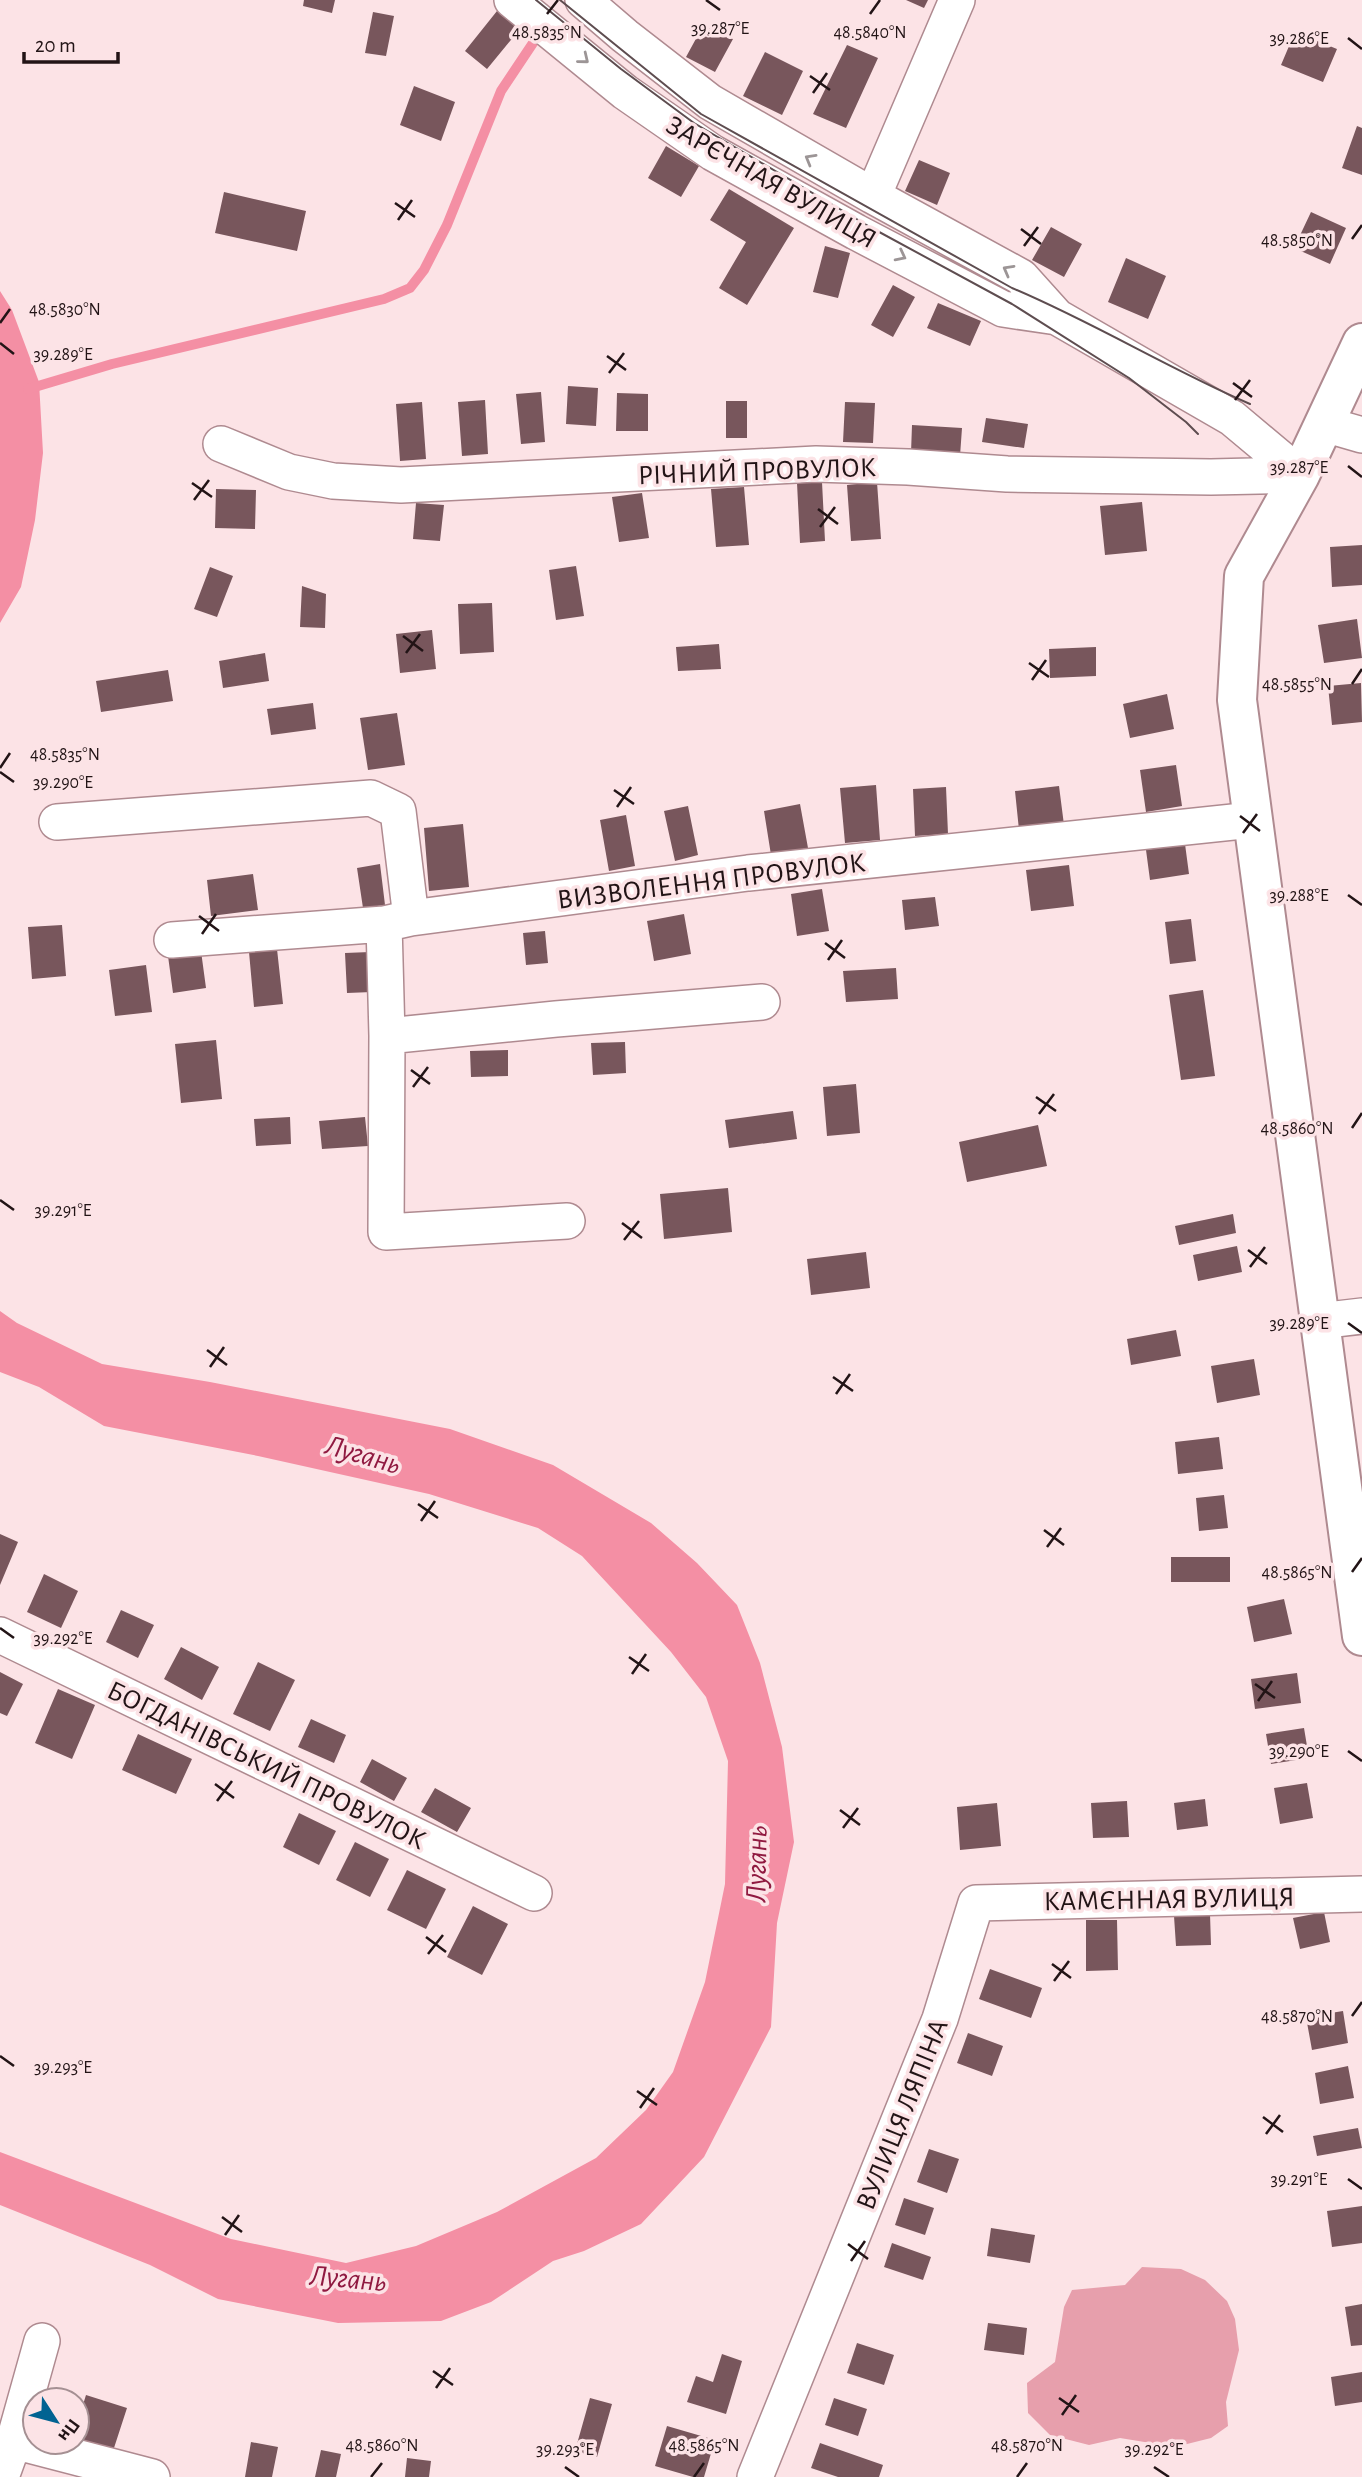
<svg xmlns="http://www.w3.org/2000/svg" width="1362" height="2477" viewBox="0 0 1362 2477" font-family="'Alegreya Sans',sans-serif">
  <rect width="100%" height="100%" fill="#fce3e6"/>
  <path fill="#e79fac" d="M1142 2267 1181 2269 1205 2280 1227 2301 1235 2319 1239 2350 1226 2402 1228 2426 1211 2438 1175 2447 1120 2438 1089 2445 1050 2435 1028 2413 1027 2383 1055 2362 1064 2307 1072 2290 1125 2285Z"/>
  <path fill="#f48fa4" d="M0 291 12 310 39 382 43 453 35 520 21 587 0 623Z
    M0 1311 17 1323 102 1364 210 1382 450 1429 553 1465 651 1523 697 1563 737 1605 760 1663 782 1747 794 1842 777 1923 771 2027 704 2157 641 2224 584 2251 553 2261 491 2302 441 2321 338 2323 218 2299 150 2265 0 2205V2152L231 2239 346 2263 416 2246 497 2212 596 2158 646 2110 673 2072 705 1982 725 1884 728 1761 706 1697 671 1652 582 1556 538 1528 429 1494 258 1456 104 1426 39 1387 0 1372Z"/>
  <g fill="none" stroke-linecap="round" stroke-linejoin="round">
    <path stroke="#f48fa4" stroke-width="10" d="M28 389 112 364 384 299 410 288 424 270 447 225 501 91 533 43"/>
  </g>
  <path fill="#78565c" d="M304 0H335L332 13 303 6Z
    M906 0H928L924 8Z
    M497 11 520 29 487 69 465 51Z
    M373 12 394 16 386 56 365 53Z
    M704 24 733 39 715 72 686 57Z
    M1295 32 1337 49 1323 82 1281 65Z
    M847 45 878 58 846 128 813 114Z
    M765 52 803 71 782 115 743 96Z
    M414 86 455 102 441 141 400 125Z
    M1357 126 1362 128V175L1342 168Z
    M666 146 699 166 681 197 648 178Z
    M919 160 950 173 937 205 905 191Z
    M729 189 794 228 747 305 719 288 746 242 710 220Z
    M224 192 306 211 297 251 215 233Z
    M1311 212 1346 228 1330 264 1294 248Z
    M1051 227 1082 244 1064 277 1032 260Z
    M825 246 850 253 838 298 813 292Z
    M1126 258 1166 276 1148 319 1108 302Z
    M893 285 915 297 893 337 871 325Z
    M938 303 981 321 970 346 927 328Z
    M568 386 598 388 596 426 566 424Z
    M541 392 545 442 521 444 516 394Z
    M617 393 648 394V431H616Z
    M485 400 488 454 462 456 458 402Z
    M726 401H747V438H726Z
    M422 402 426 459 400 461 396 404Z
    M845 402 875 403 873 443 843 442Z
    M986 418 1028 424 1024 448 982 442Z
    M912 425 962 428 960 456 911 453Z
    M822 482 825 541 800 543 797 483Z
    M877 482 881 539 851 541 847 485Z
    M744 487 749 545 716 547 711 489Z
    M216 489 256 490 255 529 215 528Z
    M642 493 649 538 619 542 612 497Z
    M1142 502 1147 551 1105 555 1100 506Z
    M416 503 444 505 440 541 413 539Z
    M1362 545V585L1332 587 1330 547Z
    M576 566 584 616 556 620 549 570Z
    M210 567 233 576 217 617 194 609Z
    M302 586 326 594 325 628 300 627Z
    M492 603 494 652 460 654 458 604Z
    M1357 619 1362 658 1324 663 1318 625Z
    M432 630 436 669 400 673 396 634Z
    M719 644 721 669 678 671 676 647Z
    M1096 647V676L1050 678 1049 649Z
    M265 653 269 681 223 688 219 661Z
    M168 670 173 701 101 712 96 681Z
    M1361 683 1362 722 1332 725 1328 686Z
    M1167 694 1174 729 1130 738 1123 704Z
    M313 703 316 729 271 735 267 709Z
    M397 713 405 765 368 770 360 718Z
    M1176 765 1182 806 1146 812 1140 770Z
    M876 785 880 840 845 843 840 788Z
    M1059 786 1064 825 1019 830 1015 791Z
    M946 787 948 834 915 836 913 789Z
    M800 804 808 848 771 855 764 811Z
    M688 806 698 855 675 861 664 811Z
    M626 815 635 866 609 871 600 820Z
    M463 824 469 887 429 891 424 828Z
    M1185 844 1189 874 1150 880 1146 850Z
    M380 864 385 905 363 908 357 868Z
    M1069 865 1074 906 1031 911 1026 870Z
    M253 874 258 910 211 916 207 880Z
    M822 889 829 931 797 936 791 894Z
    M935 897 939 926 905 930 902 900Z
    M684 914 691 954 654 961 647 921Z
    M1191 919 1196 961 1170 964 1165 922Z
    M62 925 66 976 32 979 28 927Z
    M545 931 548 963 526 965 523 933Z
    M277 949 283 1004 254 1007 249 952Z
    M201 951 206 988 173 993 168 956Z
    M370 952 372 992 347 993 345 953Z
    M146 965 152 1012 115 1016 109 970Z
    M896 968 898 999 846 1002 843 971Z
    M1203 990 1215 1076 1181 1080 1169 995Z
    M216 1040 222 1099 181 1103 175 1044Z
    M625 1042 626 1073 593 1075 591 1043Z
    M508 1050V1076L471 1077 470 1051Z
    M856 1084 860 1133 827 1136 823 1087Z
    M793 1111 797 1139 729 1148 725 1120Z
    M290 1117 291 1144 256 1146 254 1119Z
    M365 1117 368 1146 322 1149 319 1121Z
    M1038 1125 1047 1166 967 1182 959 1142Z
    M728 1188 732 1232 664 1239 660 1194Z
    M1233 1214 1236 1233 1179 1245 1175 1226Z
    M1237 1246 1242 1272 1198 1281 1193 1255Z
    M866 1252 870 1288 811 1295 807 1259Z
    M1176 1330 1181 1356 1131 1365 1127 1339Z
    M1254 1359 1260 1395 1217 1403 1211 1366Z
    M1219 1437 1223 1469 1178 1474 1175 1442Z
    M1224 1495 1228 1528 1199 1531 1196 1498Z
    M0 1534 18 1542 0 1585Z
    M1171 1557H1230V1582H1171Z
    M44 1574 78 1591 61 1628 27 1612Z
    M1284 1599 1292 1634 1254 1642 1247 1607Z
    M121 1610 154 1625 138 1658 106 1642Z
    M181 1647 219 1667 202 1700 164 1679Z
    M258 1662 295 1680 270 1731 233 1714Z
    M0 1672 23 1684 7 1716 0 1713Z
    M1297 1673 1301 1703 1255 1709 1251 1679Z
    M58 1689 95 1705 72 1759 35 1743Z
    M311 1719 346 1735 334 1763 298 1747Z
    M1304 1728 1309 1758 1271 1764 1266 1734Z
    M138 1734 192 1759 176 1794 122 1770Z
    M372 1759 407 1778 394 1801 360 1782Z
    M1307 1783 1313 1818 1280 1824 1274 1788Z
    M435 1788 471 1808 457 1832 421 1812Z
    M1205 1799 1208 1826 1177 1830 1174 1803Z
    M1127 1801 1129 1837 1093 1838 1091 1803Z
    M997 1803 1001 1846 960 1850 957 1807Z
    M299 1813 336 1831 319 1865 283 1847Z
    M355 1842 389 1859 370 1897 336 1880Z
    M407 1870 446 1889 426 1929 387 1910Z
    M473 1906 508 1924 482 1975 447 1957Z
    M1324 1912 1330 1942 1300 1949 1293 1918Z
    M1210 1914 1211 1945 1176 1946 1174 1916Z
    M1086 1920H1117L1118 1970 1086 1971Z
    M990 1969 1042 1988 1031 2018 979 1999Z
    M1343 2011 1348 2043 1312 2050 1306 2017Z
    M968 2033 1003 2046 992 2076 957 2063Z
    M1348 2066 1354 2098 1320 2104 1315 2073Z
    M1358 2128 1362 2148 1317 2156 1313 2136Z
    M929 2149 959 2159 947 2193 917 2182Z
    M904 2198 934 2208 925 2235 895 2225Z
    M1362 2206V2243L1332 2247 1327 2211Z
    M991 2228 1035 2235 1030 2263 987 2256Z
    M892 2243 931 2257 923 2280 884 2267Z
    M1362 2304V2345L1351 2346 1345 2307Z
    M988 2323 1027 2328 1024 2355 984 2350Z
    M857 2343 894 2355 884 2385 847 2373Z
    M722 2354 742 2361 726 2414 687 2402 696 2376 713 2382Z
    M1362 2372V2402L1335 2406 1331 2377Z
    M86 2395 127 2408 113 2451 77 2439V2424Z
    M590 2398 612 2404 597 2457 575 2451Z
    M834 2398 867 2409 858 2436 825 2425Z
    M667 2426 715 2440 704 2477H693L655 2466Z
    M251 2442 278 2447 272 2477H245Z
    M820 2443 883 2465 879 2477H838L811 2468Z
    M321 2450 341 2454 336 2477H315Z
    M407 2458 431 2461 429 2477H405Z"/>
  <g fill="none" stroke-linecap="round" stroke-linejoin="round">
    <g stroke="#af8a90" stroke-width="38">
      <path id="minor" d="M512 0 625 92 713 153 856 232 1003 309 1057 317
        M583 0 625 36 710 102 873 196 1021 277 1057 317 1232 418 1300 475
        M873 196 957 0
        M1324 424 1362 435
        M221 444 289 472 333 481 401 485 816 464 908 467 1007 474 1211 477 1300 475
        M57 822 371 798 398 811 411 918
        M384 924 387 1036 386 1232 567 1221
        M172 940 384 924 411 918 748 873 1252 820
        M387 1036 556 1019 762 1002
        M1319 1321 1362 1316
        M0 1635 534 1893
        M14 2441 152 2477
        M1 2477 14 2441 42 2341
        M755 2477 940 2019 976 1903 1362 1894"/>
    </g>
    <g stroke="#af8a90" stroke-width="42">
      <path id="tertiary" d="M1362 343 1300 475 1244 576 1237 700 1362 1636"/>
    </g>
    <use href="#minor" stroke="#fff" stroke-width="35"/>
    <use href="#tertiary" stroke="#fff" stroke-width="38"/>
    <path stroke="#5e4d50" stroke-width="2" d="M536 0 621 69 694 123 870 227 1012 304 1129 378 1186 422 1198 434
      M560 0 701 114 1012 288C1093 322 1169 369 1250 404"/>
  </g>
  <defs><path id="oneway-chevron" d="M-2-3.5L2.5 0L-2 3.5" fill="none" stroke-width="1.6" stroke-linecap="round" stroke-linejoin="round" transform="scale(1.75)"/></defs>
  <g stroke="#9c9596">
    <use href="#oneway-chevron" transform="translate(584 59) rotate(39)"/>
    <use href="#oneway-chevron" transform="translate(810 159) rotate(-150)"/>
    <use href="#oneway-chevron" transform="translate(901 256) rotate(27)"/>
    <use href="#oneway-chevron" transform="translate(1008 270) rotate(-151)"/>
  </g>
  <path fill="none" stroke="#221416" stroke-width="2.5" d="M706 0 720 10M547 14 558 0M870 14 880 0M1348 38 1362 49M810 76 830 90M813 93 827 73M395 203 415 217M398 220 412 200M1021 229 1041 244M1352 239 1362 225M1024 246 1038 227M0 323 10 309M0 343 14 354M607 356 626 370M609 373 624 353M1233 383 1252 397M1235 400 1250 380M1348 466 1362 477M192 483 212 497M194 500 209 480M818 509 838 524M820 527 835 507M403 636 423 651M406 653 420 634M1029 663 1049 677M1032 680 1046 660M1352 684 1362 669M0 768 10 753M0 772 14 782M614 790 634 804M617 807 631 787M1240 816 1260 831M1243 833 1257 814M1348 895 1362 905M199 916 219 931M202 934 216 914M825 943 845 958M828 960 842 940M411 1070 430 1084M413 1087 428 1067M1036 1097 1056 1111M1039 1114 1054 1094M1352 1128 1362 1113M0 1200 14 1210M622 1223 642 1238M624 1240 639 1221M1248 1250 1267 1264M1250 1267 1265 1247M1348 1323 1362 1333M207 1350 227 1365M210 1367 224 1347M833 1377 853 1391M836 1394 850 1374M418 1504 438 1518M421 1521 435 1501M1044 1530 1064 1545M1047 1547 1061 1528M1352 1572 1362 1558M0 1628 14 1638M629 1657 649 1671M632 1674 646 1654M1255 1684 1275 1698M1258 1701 1272 1681M1348 1751 1362 1761M215 1784 234 1798M217 1801 232 1781M840 1810 860 1825M843 1828 858 1808M426 1937 446 1952M428 1954 443 1935M1052 1964 1071 1978M1054 1981 1069 1961M1352 2016 1362 2002M0 2056 14 2066M637 2091 657 2105M640 2108 654 2088M1263 2117 1283 2132M1266 2134 1280 2115M1348 2179 1362 2189M222 2217 242 2232M225 2235 239 2215M848 2244 868 2259M851 2261 865 2241M433 2371 453 2385M436 2388 450 2368M1059 2398 1079 2412M1062 2415 1076 2395M565 2467 579 2477M1154 2467 1169 2477M371 2477 382 2463M694 2477 704 2463M1017 2477 1027 2463"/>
  <g text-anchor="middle" stroke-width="7" stroke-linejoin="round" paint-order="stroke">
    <g font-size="28" fill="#221416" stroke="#fce3e6">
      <text transform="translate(772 181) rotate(30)" y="10">ЗАРЄЧНАЯ ВУЛИЦЯ</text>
      <text transform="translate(757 470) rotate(-2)" y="10">РІЧНИЙ ПРОВУЛОК</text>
      <text transform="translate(711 880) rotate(-7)" y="10">ВИЗВОЛЕННЯ ПРОВУЛОК</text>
      <text transform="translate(267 1764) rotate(26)" y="10">БОГДАНІВСЬКИЙ ПРОВУЛОК</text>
      <text transform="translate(1169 1898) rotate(-1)" y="10">КАМЄННАЯ ВУЛИЦЯ</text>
      <text transform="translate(901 2114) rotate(-68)" y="10">ВУЛИЦЯ ЛЯПІНА</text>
    </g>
    <g font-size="30" font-style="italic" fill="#901a41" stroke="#fce3e6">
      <text transform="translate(363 1454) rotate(16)" y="10">Лугань</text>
      <text transform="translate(756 1864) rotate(-89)" y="10">Лугань</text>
      <text transform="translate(348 2278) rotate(5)" y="10">Лугань</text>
    </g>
  </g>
  <g font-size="18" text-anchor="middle" fill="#221416" stroke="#fce3e6" stroke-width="7" stroke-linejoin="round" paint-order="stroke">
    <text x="720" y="34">39.287°E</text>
    <text x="547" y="38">48.5835°N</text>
    <text x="870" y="38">48.5840°N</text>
    <text x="1299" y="44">39.286°E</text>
    <text x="1297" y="246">48.5850°N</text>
    <text x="65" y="315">48.5830°N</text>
    <text x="63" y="360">39.289°E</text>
    <text x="1299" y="473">39.287°E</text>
    <text x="1297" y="690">48.5855°N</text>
    <text x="65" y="760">48.5835°N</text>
    <text x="63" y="788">39.290°E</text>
    <text x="1299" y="901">39.288°E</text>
    <text x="1297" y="1134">48.5860°N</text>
    <text x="63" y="1216">39.291°E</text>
    <text x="1299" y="1329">39.289°E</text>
    <text x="1297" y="1578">48.5865°N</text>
    <text x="63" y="1644">39.292°E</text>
    <text x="1299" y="1757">39.290°E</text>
    <text x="1297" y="2022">48.5870°N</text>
    <text x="63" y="2073">39.293°E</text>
    <text x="1299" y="2185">39.291°E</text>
    <text x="382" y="2451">48.5860°N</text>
    <text x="704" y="2451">48.5865°N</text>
    <text x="1027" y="2451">48.5870°N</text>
    <text x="565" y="2455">39.293°E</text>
    <text x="1154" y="2455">39.292°E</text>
  </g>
  <g transform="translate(56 2421) rotate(126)"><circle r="33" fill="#fce3e6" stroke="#a59093" stroke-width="2"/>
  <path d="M0-5L12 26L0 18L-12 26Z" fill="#016392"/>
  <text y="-10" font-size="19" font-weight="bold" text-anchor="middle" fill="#221416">Пн</text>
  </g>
  <path d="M24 52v10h94v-10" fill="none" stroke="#221416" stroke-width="3.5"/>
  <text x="35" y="52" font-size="21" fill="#221416" stroke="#fce3e6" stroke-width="5" paint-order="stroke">20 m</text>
</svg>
